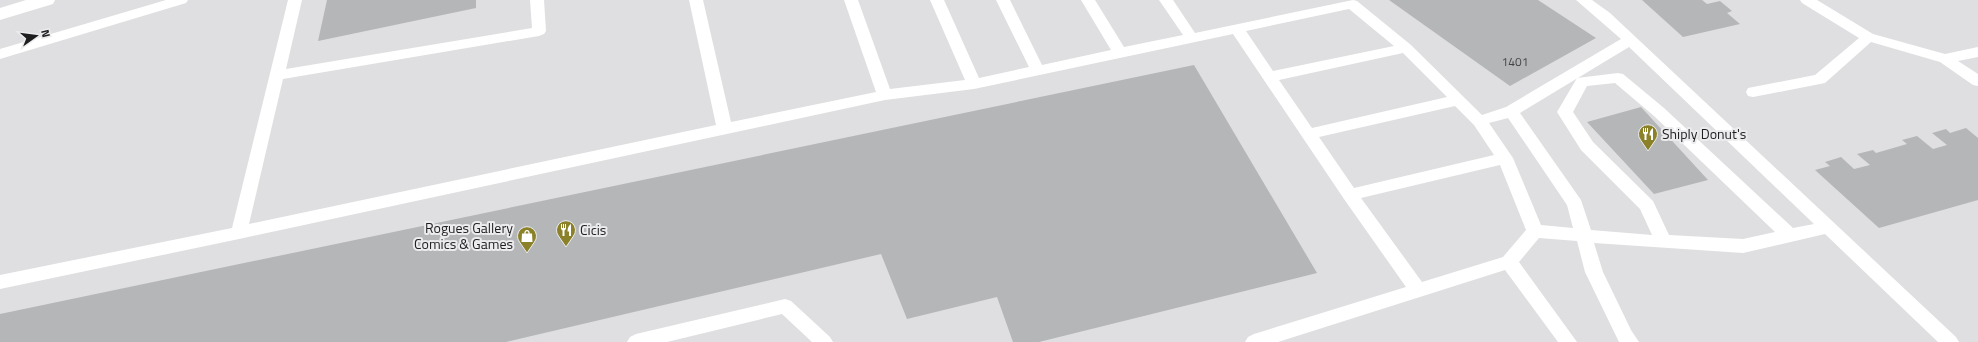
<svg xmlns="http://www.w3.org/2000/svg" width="1978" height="342" viewBox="0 0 1978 342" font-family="'Titillium Web',sans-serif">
  <rect width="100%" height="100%" fill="#dfdfe2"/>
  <path fill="#b5b6b8" d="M327 0H476V8L318 41Z
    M1389 0H1538L1596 38 1510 86Z
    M1642 0H1702L1707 4 1720 1 1732 11 1727 13 1740 24 1683 37Z
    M1194 65 1317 273 1039 342H1013L997 297 907 319 881 254 506 342H0V314Z
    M1641 107 1708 180 1654 194 1587 122Z
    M1966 128 1978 138V200L1879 228 1815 170 1830 166 1825 162 1841 157 1854 169 1870 165 1857 154 1873 150 1876 153 1907 144 1902 140 1917 136 1933 149 1947 145 1932 133 1946 129 1950 133Z"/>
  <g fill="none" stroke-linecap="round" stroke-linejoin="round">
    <path fill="#fff" fill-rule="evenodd" d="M166 0H188L186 3 0 59V49Z
      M288 0H302L286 69 532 28 530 0H544L546 31 544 34 539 36 283 79 249 224 716 125 689 0H703L731 122 876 92 844 0H858L890 89 965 80 930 0H944L979 78 1029 67 996 0H1010L1042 65 1111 50 1081 0H1095L1124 47 1183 35 1159 0H1173L1195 33 1353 0 1357 1 1411 45 1482 115 1506 107 1621 39 1576 0H1592L1610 13 1956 337 1959 342H1938L1825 234 1743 253 1594 243 1603 272 1631 330 1639 342H1619L1618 340 1585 272 1577 241 1539 238 1519 262 1577 342H1558L1505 270 1278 342H1245L1248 337 1254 334 1406 287 1344 199 1233 34 974 89 885 100 239 239 0 289V275L232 228ZM1349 9 1394 46 1273 71 1246 31ZM1629 47 1814 224 1793 228 1664 108 1623 74 1618 73 1577 78 1557 112 1581 150 1640 209 1652 235 1591 230 1581 200 1520 113ZM1403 53 1447 97 1312 128 1279 80ZM1615 83 1654 116 1775 232 1743 239 1669 235 1653 201 1593 142 1573 112 1587 86ZM1455 106 1474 125 1494 155 1354 188 1319 137ZM1508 118 1567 205 1573 228 1541 225 1513 158 1489 123ZM1500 165 1526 230 1503 257 1422 282 1361 198Z
      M1800 0H1817L1873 34 1945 54 1978 47V57L1958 61 1978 74V86L1973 85 1940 62 1871 42 1825 83 1753 97 1748 96 1746 92 1748 88 1815 75 1859 38 1802 3Z
      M785 299 791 301 830 337 833 342H812L782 314 667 342H627L630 337 636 334Z"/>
    <path fill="#fff" fill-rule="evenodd" d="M26 0H55L53 4 0 20V8Z"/>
  </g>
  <defs>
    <g id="restaurant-pin" transform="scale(1)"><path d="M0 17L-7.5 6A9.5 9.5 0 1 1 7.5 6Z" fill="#8a8129" stroke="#ececef"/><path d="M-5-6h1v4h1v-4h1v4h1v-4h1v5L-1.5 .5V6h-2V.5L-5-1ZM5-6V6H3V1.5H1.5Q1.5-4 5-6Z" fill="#fff"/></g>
    <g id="shop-pin" transform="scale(1)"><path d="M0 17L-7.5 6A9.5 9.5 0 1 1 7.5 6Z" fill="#8a8129" stroke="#ececef"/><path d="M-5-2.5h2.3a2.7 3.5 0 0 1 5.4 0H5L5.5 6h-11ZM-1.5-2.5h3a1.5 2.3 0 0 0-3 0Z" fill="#fff"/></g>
  </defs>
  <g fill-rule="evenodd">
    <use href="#restaurant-pin" x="1648" y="134"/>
    <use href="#restaurant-pin" x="566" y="230"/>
    <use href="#shop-pin" x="527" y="236"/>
  </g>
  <g text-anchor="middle" stroke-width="4" stroke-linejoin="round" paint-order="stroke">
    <g font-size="12" fill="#444445">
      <text x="1515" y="66">1401</text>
    </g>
    <g font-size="14" fill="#1e1e1f" stroke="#ececef" text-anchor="start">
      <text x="1662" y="139">Shiply Donut's</text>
      <text x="513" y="233" text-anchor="end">Rogues Gallery<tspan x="513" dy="16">Comics &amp; Games</tspan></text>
      <text x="580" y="235">Cicis</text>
    </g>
  </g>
  <g transform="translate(36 36) rotate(76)" stroke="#ececef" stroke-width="3" paint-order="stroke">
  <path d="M0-3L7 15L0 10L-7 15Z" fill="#1e1e1f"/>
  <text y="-6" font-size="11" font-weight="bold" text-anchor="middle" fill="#1e1e1f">N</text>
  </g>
</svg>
